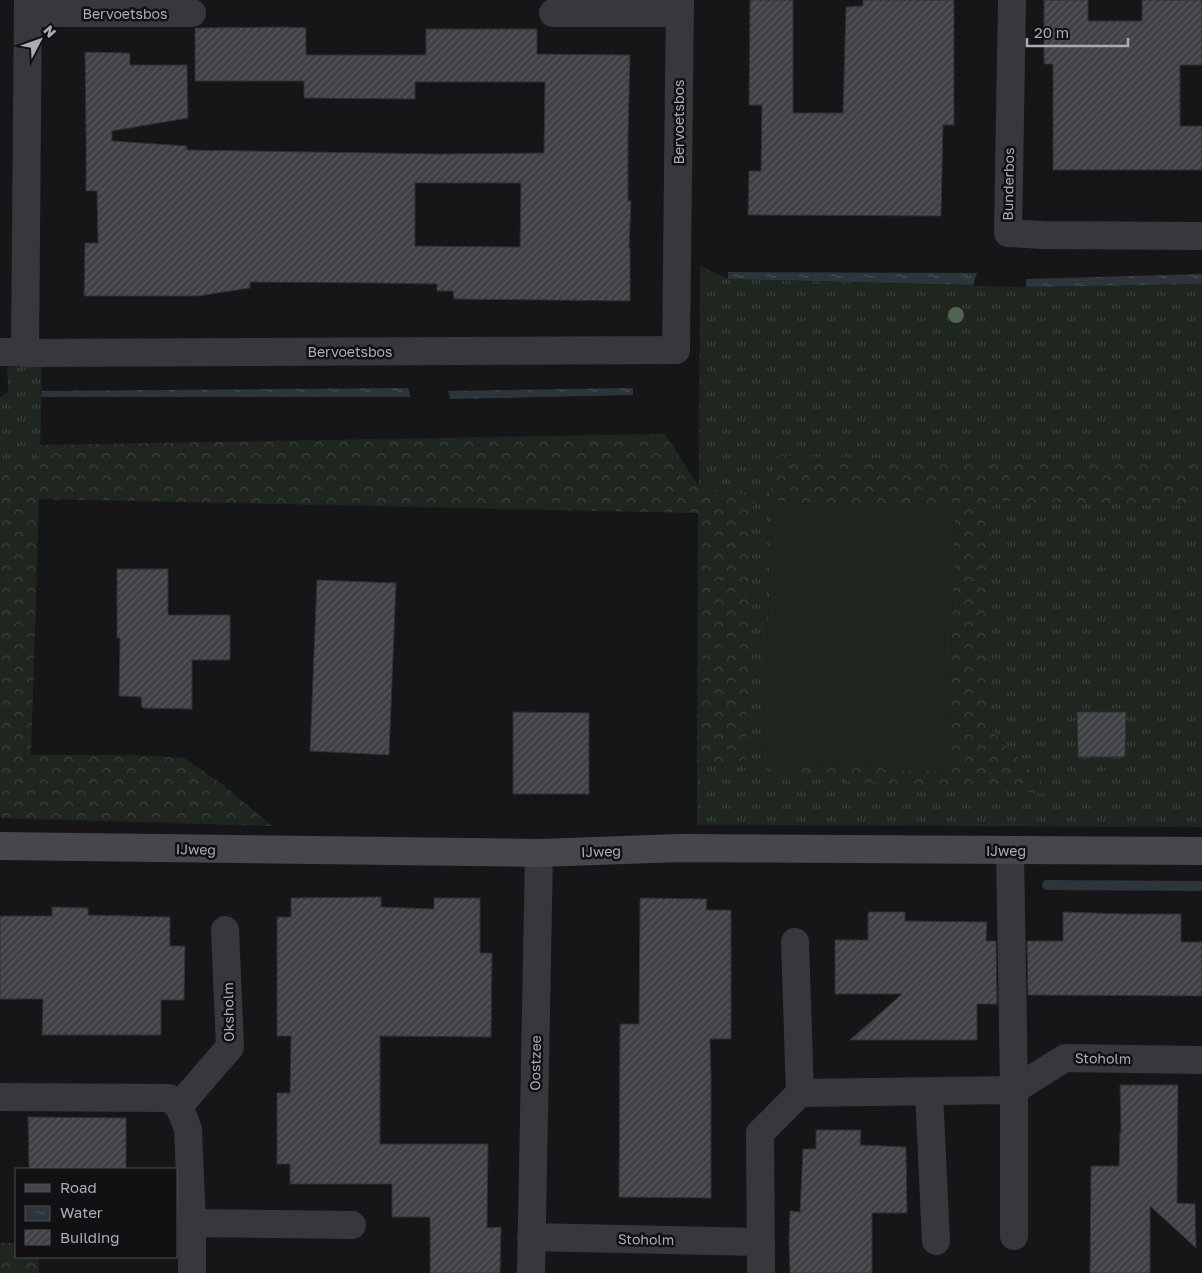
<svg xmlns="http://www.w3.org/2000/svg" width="1202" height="1273" font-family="'Golos Text',sans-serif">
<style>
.grass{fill:url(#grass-tufts)}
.forest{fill:url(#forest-crowns)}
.pitch{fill:#1e261f}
.water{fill:url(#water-ripples)}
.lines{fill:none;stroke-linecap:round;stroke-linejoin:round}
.stream{stroke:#2c353c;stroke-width:10}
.building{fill:url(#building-hatch);stroke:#303034;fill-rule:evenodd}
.street{stroke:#37383d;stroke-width:28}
.secondary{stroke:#45474d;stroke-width:28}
.tree{fill:#506452}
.labels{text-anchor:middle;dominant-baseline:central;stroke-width:5;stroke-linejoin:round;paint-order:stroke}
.street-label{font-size:14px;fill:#a8adb8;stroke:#111113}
</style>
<defs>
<pattern id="grass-tufts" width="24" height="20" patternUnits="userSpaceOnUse" patternTransform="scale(1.25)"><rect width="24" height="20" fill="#1e261f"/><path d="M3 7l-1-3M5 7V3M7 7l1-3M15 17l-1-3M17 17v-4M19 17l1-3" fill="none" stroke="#3c433d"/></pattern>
<pattern id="forest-crowns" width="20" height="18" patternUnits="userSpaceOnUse" patternTransform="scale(1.25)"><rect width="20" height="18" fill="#1e261f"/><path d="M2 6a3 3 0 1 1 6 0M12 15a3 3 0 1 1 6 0" fill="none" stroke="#3c433d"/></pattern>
<pattern id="water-ripples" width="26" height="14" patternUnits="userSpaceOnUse" patternTransform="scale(1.25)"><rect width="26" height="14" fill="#2c353c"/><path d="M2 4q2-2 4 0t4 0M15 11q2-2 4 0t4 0" fill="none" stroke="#485056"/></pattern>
<pattern id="building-hatch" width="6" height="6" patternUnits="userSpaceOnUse" patternTransform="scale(1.25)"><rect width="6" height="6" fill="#404145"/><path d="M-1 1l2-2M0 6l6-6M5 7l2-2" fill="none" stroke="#595a5e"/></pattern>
</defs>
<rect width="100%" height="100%" fill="#161618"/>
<path class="grass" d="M700,266l28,13 298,8 176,-3v179l-208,-2 -220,-5 -4,44 2,26 -10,238 291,30 -65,-67 3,-195 -3,-22 12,-9 202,5v321l-505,-2v-60l49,-2 7,-267 -54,-9z
M7,360l35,1 -2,99h-40v-63l8,-5z"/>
<path class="forest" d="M665,434l34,53 54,9 -7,267 -49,2 1,-252 -659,-14 -8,256h100l53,3 38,26 50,42 -272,-8v-358h39l1,-15z
M774,456l220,5 208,2v43l-202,-5 -12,9 3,22 -3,195 65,67 -271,-17 12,-14 154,9 7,-262 -95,-1 -90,-9z
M0,1243h16v14h23v16h-39z"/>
<path class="pitch" d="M770,500l90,9h95l-7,263 -154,-9 -12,14 -20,-13 10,-238z"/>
<path class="water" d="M728,272l249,1 -4,12 -245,-6z
M1202,274v10l-176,3v-8z
M408,388l3,9h-370l1,-6z
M633,388v7l-183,4 -2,-8z"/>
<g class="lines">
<path class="stream" d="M1047,885l155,1"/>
</g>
<path class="building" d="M750,0h43v113h50l3,-106 17,-1v-6h91v125h-11l-2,91 -193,-1 1,-44h12l1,-66h-13z
M1044,0h44v21h54v-21h60v65h-22v61h22v44h-149v-106h-9z
M287,27l19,1v27h120v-26h111v25l93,1 -2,83v63h3l-2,47h1v53l-176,-2 -1,-8h-16v-7l-59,-1 -128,-1v6l-52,8h-114l1,-53h13l-1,-52h-11v-56l-1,-83 45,1v12h57l1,53 -76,13v10l75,5v4l252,4 105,-1 1,-71h-130v17l-111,-1v-17h-109v-53zM415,183h106l-1,64 -105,-1z
M117,569h51v46h62v45h-38v49l-50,-1 -1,-11 -22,-1 1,-58h-3z
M317,580l79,3 -7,172 -79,-4z
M513,712l76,1v81h-76z
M1077,712h49l-1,45h-47z
M381,897v10l53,2v-11h46v55h12l-1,84 -111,-1v108h108l-1,84 14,-1 -1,46h-70v-56h-38v-33h-102v-20h-13v-71h13l1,-57h-14v-119h14v-19z
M640,898l67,1 -1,11h25v129h-21l1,38v121l-92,-1 1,-173h19z
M52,907l36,1v7l82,2v29h15l-1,54h-23v35h-119l1,-36h-43v-83h52z
M868,912h37v9l82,1 -1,19h10l1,63h-20v36h-127l52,-46h-67v-54h33z
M1063,912l62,2h56v28h21v54l-174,-1 -1,-54h36z
M1120,1085h58l-1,118 18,1 1,44 -46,-42v67h-60l1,-107h28l1,-34h1z
M28,1117l98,1v51h-97z
M816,1130h45l-1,15 46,2 1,66h-35v60h-82l-1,-32 1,-30 10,1 3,-63h13z"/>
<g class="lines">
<path class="street" d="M28,0l-3,353 651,-3 4,-350
M1012,0l-4,233 34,2 160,1
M28,13h164
M553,13h126
M0,352h15
M1010,850l4,240v146
M795,942l5,151
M929,1092l7,149
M0,1097l169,1 10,8 9,23 4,94v50
M179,1106l51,-59 -5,-117
M192,1223l160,2
M531,1237l230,5
M531,1273l8,-420
M761,1273l-1,-140 40,-40 214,-3 51,-32 137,2"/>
<path class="secondary" d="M0,846l539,7 141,-5 522,3"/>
</g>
<circle class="tree" cx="956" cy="315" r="8"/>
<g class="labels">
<g class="street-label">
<text x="125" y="13">Bervoetsbos</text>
<text transform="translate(678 122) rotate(-90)">Bervoetsbos</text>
<text transform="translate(1008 184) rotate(-89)">Bunderbos</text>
<text x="350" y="351">Bervoetsbos</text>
<text transform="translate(196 849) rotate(1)">IJweg</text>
<text x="1006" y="850">IJweg</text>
<text transform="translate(601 851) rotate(-2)">IJweg</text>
<text transform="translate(228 1012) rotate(-91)">Oksholm</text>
<text transform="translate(1103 1058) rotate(1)">Stoholm</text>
<text transform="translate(535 1063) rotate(-89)">Oostzee</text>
<text transform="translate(646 1239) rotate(1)">Stoholm</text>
</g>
</g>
<rect x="15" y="1168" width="162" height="90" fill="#111113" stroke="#4d4f55"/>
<rect x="25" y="1184" width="25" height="8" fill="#45474d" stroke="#4d4f55"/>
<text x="60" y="1193" font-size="15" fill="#a8adb8">Road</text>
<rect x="25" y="1206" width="25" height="15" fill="url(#water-ripples)" stroke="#4d4f55"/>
<text x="60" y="1218" font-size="15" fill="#a8adb8">Water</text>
<rect x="25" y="1230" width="25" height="15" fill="url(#building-hatch)" stroke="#4d4f55"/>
<text x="60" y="1243" font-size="15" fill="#a8adb8">Building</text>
<g transform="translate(40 40) rotate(49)" stroke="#111113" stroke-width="4" paint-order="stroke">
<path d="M0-4L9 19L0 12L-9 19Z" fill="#a8adb8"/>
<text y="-8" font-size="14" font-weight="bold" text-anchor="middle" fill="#a8adb8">N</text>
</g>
<path d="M1027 38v8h101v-8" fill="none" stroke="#a8adb8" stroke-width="2.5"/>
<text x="1034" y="38" font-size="15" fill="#a8adb8" stroke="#111113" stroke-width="4" paint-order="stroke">20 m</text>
</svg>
